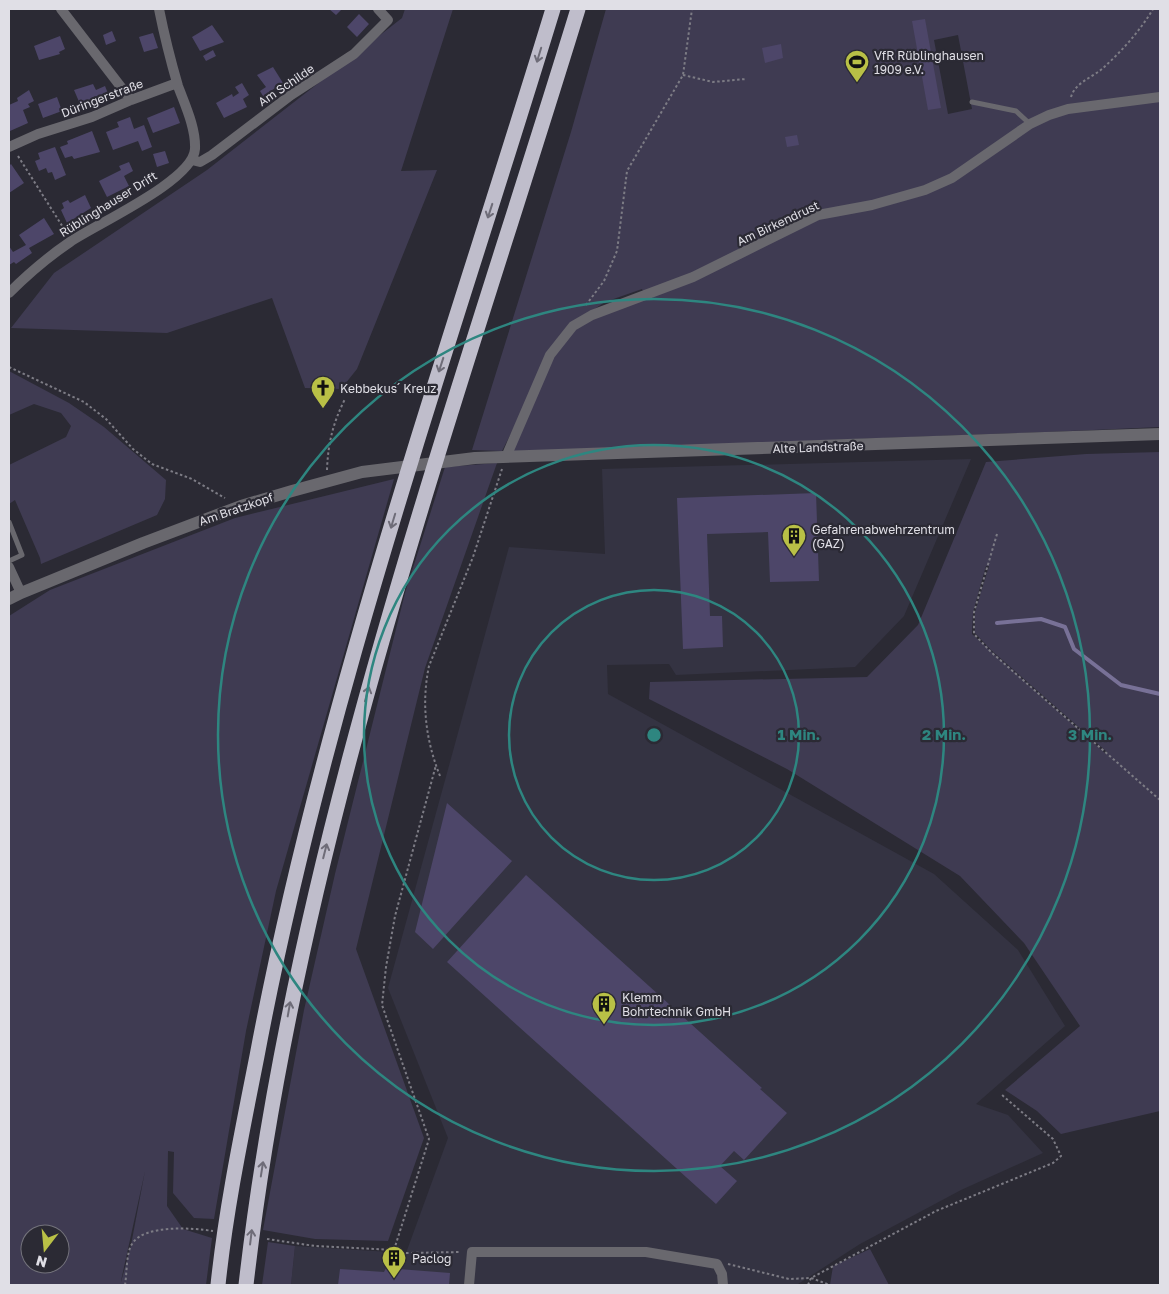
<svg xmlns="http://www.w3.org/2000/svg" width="1169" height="1294" font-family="'Golos Text',sans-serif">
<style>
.built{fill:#343342}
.green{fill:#3f3b52;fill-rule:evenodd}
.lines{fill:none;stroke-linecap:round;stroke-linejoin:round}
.stream{stroke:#787197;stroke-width:4}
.building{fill:#4d4669}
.path{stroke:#7d7c85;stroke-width:2;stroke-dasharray:2.5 2.5;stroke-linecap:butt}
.service{stroke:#69686e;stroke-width:5}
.minor{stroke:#69686e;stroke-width:10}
.tertiary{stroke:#69686e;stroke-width:12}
.motorway{stroke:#bfbdcb;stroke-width:15}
.oneway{stroke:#6e6c78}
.ring{fill:none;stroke:#2e8680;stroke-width:2.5}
.labels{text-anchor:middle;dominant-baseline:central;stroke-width:4.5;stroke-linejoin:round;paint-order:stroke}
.poi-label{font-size:12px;fill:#e0dfe6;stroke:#2b2a34;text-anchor:start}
.street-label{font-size:12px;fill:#e0dfe6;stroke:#2b2a34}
.centre{fill:#2e8680;stroke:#2b2a34;stroke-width:2.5}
.ring-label{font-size:15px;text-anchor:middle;font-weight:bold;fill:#2e8680;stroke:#2b2a34;stroke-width:4.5;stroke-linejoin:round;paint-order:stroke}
</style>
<rect width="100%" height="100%" fill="#2b2a34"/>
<path class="built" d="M971,459l-67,157 -49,51 -179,8 -7,-11 -62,1 1,29 326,180 84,76 47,76 -89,78 32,11 35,38 -82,37 -101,54 -62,40 1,1h-508l4,-39 111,7 42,-115 -60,-150 121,-441 96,7 -3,-85z"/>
<path class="green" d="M405,9h48l-52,162 36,-1 -80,199 -16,20 -36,-1 -33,-90 -105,35 -156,-5 43,-55 153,-103 195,-152z
M606,9h554v418c-216,10 -432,16 -648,25l41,-96 22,-28 69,-35 -2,-4 -37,13 -33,22 -25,30 -17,42 -28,55 -30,-1 99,-318zM958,35l14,74 -24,5 -14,-74z
M9,371l60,32 35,24 62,53 -1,19 -8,16 -116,49 -1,-6 -25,-58 -6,4v-39l57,-28 5,-11 -10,-13 -27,-9 -25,11z
M1160,452v659l-99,23 -24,-23 -32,-21 75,-64 -56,-83 -64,-67 -173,-107 -138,-70 1,-17 217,-5 51,-52 68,-163 100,-8zM986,566h3l-14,46v21l16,17 116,102 -1,2 -134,-120 1,-22z
M497,463l-72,205 -69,281 68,189 -36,103 -73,-2 -52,-9 41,-220 31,-136 70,-281 40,-126z
M394,479l-118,412 -30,140 -32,188 -20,-1 -21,-25 1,-41 -6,-1 -1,55 16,23 29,9 -6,47h-197v-669l41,-26 185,-72zM145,1171l-14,74 -10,37v-1zM30,1234h30v30h-30z
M268,1242l27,4 -4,39h-29z
M870,1249l19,36h-59l3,-19z"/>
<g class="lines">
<path class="stream" d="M997,623l44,-4 24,8 9,22 47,36 39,9"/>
</g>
<path class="building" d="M329,9h13l-6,6z
M359,14l10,10 -12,13 -10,-10z
M925,19l16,89 -13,2 -16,-89z
M212,25l12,17 -24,9 -8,-14z
M112,31l4,10 -10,4 -3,-10z
M153,33l5,15 -14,4 -5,-15z
M60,36l5,13 -6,3 1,2 -21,6 -5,-14z
M781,44l2,14 -18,5 -3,-15z
M213,50l3,6 -10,5 -3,-5z
M273,67l10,16 -14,9 3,5 -6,4 -6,-10 6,-4 -9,-12z
M242,83l7,12 -6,4 4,8 -23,11 -8,-15 16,-9 1,3 6,-4 -4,-6z
M93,84l3,6 9,-4 4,10 -29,8 -6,-14z
M29,90l5,11 -6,3 2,3 -7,3 5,13 -18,8 -1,-26 9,-4 -1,-3z
M57,97l5,14 -19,7 -5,-14z
M174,107l6,16 -27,10 -6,-15z
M130,117l4,12 10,-4 8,22 -10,4 -4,-10 -25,9 -7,-18 13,-5 -2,-5z
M92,131l8,21 -26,7 -2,-3 -7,2 -5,-11 8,-3 -1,-3z
M797,135l2,10 -12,2 -2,-10z
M55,147l11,28 -11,5 -3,-8 -4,1 -2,-5 -7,3 -4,-10 5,-2 -2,-6z
M165,151l4,12 -12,4 -4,-13z
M129,162l4,9 -9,5 5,10 -22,11 -8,-16 22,-11 -2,-4z
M11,164l13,19 -15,10v-27z
M85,195l6,13 -24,15 -6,-13 3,-2 -2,-5 6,-3 2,3z
M44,218l10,16 -25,14 3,5 -16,11 -2,-2 -5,3v-19l4,6 13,-7 -7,-10z
M816,493l3,88 -49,1 -2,-50 -61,2 3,82h12l1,31 -40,2 -6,-151z
M447,803l65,58 -79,88 -18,-17z
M526,875l236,213 -2,1 27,24 -43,47 -10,-9 -14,15 17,15 -21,23 -269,-242z
M386,1268l64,5 -1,12h-111l2,-16 44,3z"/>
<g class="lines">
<path class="path" d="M683,75l30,7 33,-3
M1071,97c4,-14 20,-19 31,-28 19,-17 38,-38 51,-60
M18,156l48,76
M586,305l18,-24 13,-30 10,-80 56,-96 9,-66
M9,367l75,35 22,17 27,30 19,15 40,15 33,19
M327,470c1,-27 6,-47 18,-71
M997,534l-23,78v22l17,18 169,148
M440,776c-14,-35 -19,-72 -11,-110l44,-109 29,-88
M267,1239l48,7 79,4 12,3 55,-1
M394,1250l35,-111 -47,-134 4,-38 9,-51 41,-151
M728,1264l61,15 22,-1 19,7
M125,1285c2,-11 1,-32 7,-41 12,-20 61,-16 81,-13
M808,1285l3,-7 125,-67 117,-48 8,-7 -8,-17 -51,-44"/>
<path class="service" d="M972,102l44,9 14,13
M9,522l13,33 -13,6"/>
<path class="minor" d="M61,9l70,91
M9,147l29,-13 54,-17 39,-17 46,-17
M192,160l8,2 12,-7 79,-60 63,-41 34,-34 -10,-11
M9,293c19,-19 39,-36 61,-51 26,-18 123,-61 125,-93 1,-21 -10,-44 -17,-63 -7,-24 -14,-52 -19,-77
M506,457l44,-102 23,-29 19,-11 101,-38 125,-62 54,-10 53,-15 27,-12 78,-54 19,-9 19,-6 92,-12
M9,567l12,26
M469,1285l3,-33h174l71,12 5,10 1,11"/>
<path class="tertiary" d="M9,599l12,-6 122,-50 98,-37 51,-15 70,-19 113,-14 685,-24"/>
<path class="motorway" d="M218,1285c8,-77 24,-153 39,-229 67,-357 190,-700 296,-1047
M246,1285c50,-439 203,-856 332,-1276"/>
</g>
<defs><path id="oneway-shaft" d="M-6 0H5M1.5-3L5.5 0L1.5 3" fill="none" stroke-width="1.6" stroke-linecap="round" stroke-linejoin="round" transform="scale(1.25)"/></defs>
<g class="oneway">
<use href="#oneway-shaft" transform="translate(539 55) rotate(107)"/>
<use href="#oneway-shaft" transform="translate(490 211) rotate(108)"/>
<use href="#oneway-shaft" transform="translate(441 365) rotate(108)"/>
<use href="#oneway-shaft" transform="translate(393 521) rotate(107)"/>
<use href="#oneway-shaft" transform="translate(367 694) rotate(-74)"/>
<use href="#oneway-shaft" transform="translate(325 851) rotate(-76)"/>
<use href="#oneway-shaft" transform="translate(289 1009) rotate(-80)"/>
<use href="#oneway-shaft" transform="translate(262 1169) rotate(-81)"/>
<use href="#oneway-shaft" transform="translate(251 1237) rotate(-83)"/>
</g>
<g class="ring">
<circle cx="654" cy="735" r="145"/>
<circle cx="654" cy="735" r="290"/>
<circle cx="654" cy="735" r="436"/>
</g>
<defs>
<symbol id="stadium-pin" viewBox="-11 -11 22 30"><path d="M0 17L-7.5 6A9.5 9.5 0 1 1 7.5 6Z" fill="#b9c046" stroke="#2b2a34"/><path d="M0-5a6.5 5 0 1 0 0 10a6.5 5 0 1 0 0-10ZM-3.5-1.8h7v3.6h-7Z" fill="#111"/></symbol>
<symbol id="church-pin" viewBox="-11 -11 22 30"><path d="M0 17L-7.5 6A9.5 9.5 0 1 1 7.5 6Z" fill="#b9c046" stroke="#2b2a34"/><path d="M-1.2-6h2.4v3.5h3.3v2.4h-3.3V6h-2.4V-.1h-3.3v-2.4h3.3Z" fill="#111"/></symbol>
<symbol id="building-pin" viewBox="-11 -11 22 30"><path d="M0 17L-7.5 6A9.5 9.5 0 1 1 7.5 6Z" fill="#b9c046" stroke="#2b2a34"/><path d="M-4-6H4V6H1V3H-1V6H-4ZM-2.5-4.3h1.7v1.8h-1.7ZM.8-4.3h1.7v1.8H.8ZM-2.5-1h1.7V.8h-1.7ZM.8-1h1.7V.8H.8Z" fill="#111"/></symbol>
</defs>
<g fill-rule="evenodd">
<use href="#stadium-pin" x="843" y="48" width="28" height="38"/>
<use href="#church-pin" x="309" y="374" width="28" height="38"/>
<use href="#building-pin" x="780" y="522" width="28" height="38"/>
<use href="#building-pin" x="590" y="990" width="28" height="38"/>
<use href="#building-pin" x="380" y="1244" width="28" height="38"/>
</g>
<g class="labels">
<g class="poi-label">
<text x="874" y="55">VfR Rüblinghausen<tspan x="874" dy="14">1909 e.V.</tspan></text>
<text x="340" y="388">Kebbekus´ Kreuz</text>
<text x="812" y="529">Gefahrenabwehrzentrum<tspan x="812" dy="14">(GAZ)</tspan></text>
<text x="622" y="997">Klemm<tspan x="622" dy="14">Bohrtechnik GmbH</tspan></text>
<text x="412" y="1258">Paclog</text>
</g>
<g class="street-label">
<text transform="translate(286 85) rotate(-34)">Am Schilde</text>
<text transform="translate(102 98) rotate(-21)">Düringerstraße</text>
<text transform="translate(108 204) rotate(-32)">Rüblinghauser Drift</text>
<text transform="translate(778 223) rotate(-25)">Am Birkendrust</text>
<text transform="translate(818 447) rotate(-2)">Alte Landstraße</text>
<text transform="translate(236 509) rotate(-19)">Am Bratzkopf</text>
</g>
</g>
<circle cx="654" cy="735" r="8" class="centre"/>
<g class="ring-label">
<text x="799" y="740">1 Min.</text>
<text x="944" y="740">2 Min.</text>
<text x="1090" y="740">3 Min.</text>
</g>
<rect width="1169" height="1294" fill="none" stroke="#e0dfe6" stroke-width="20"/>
<g transform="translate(45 1249) rotate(196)"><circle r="24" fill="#2b2a34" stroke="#73727b"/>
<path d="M0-4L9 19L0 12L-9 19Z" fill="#b9c046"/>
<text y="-8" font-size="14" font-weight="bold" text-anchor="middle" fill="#e0dfe6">N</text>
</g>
</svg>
